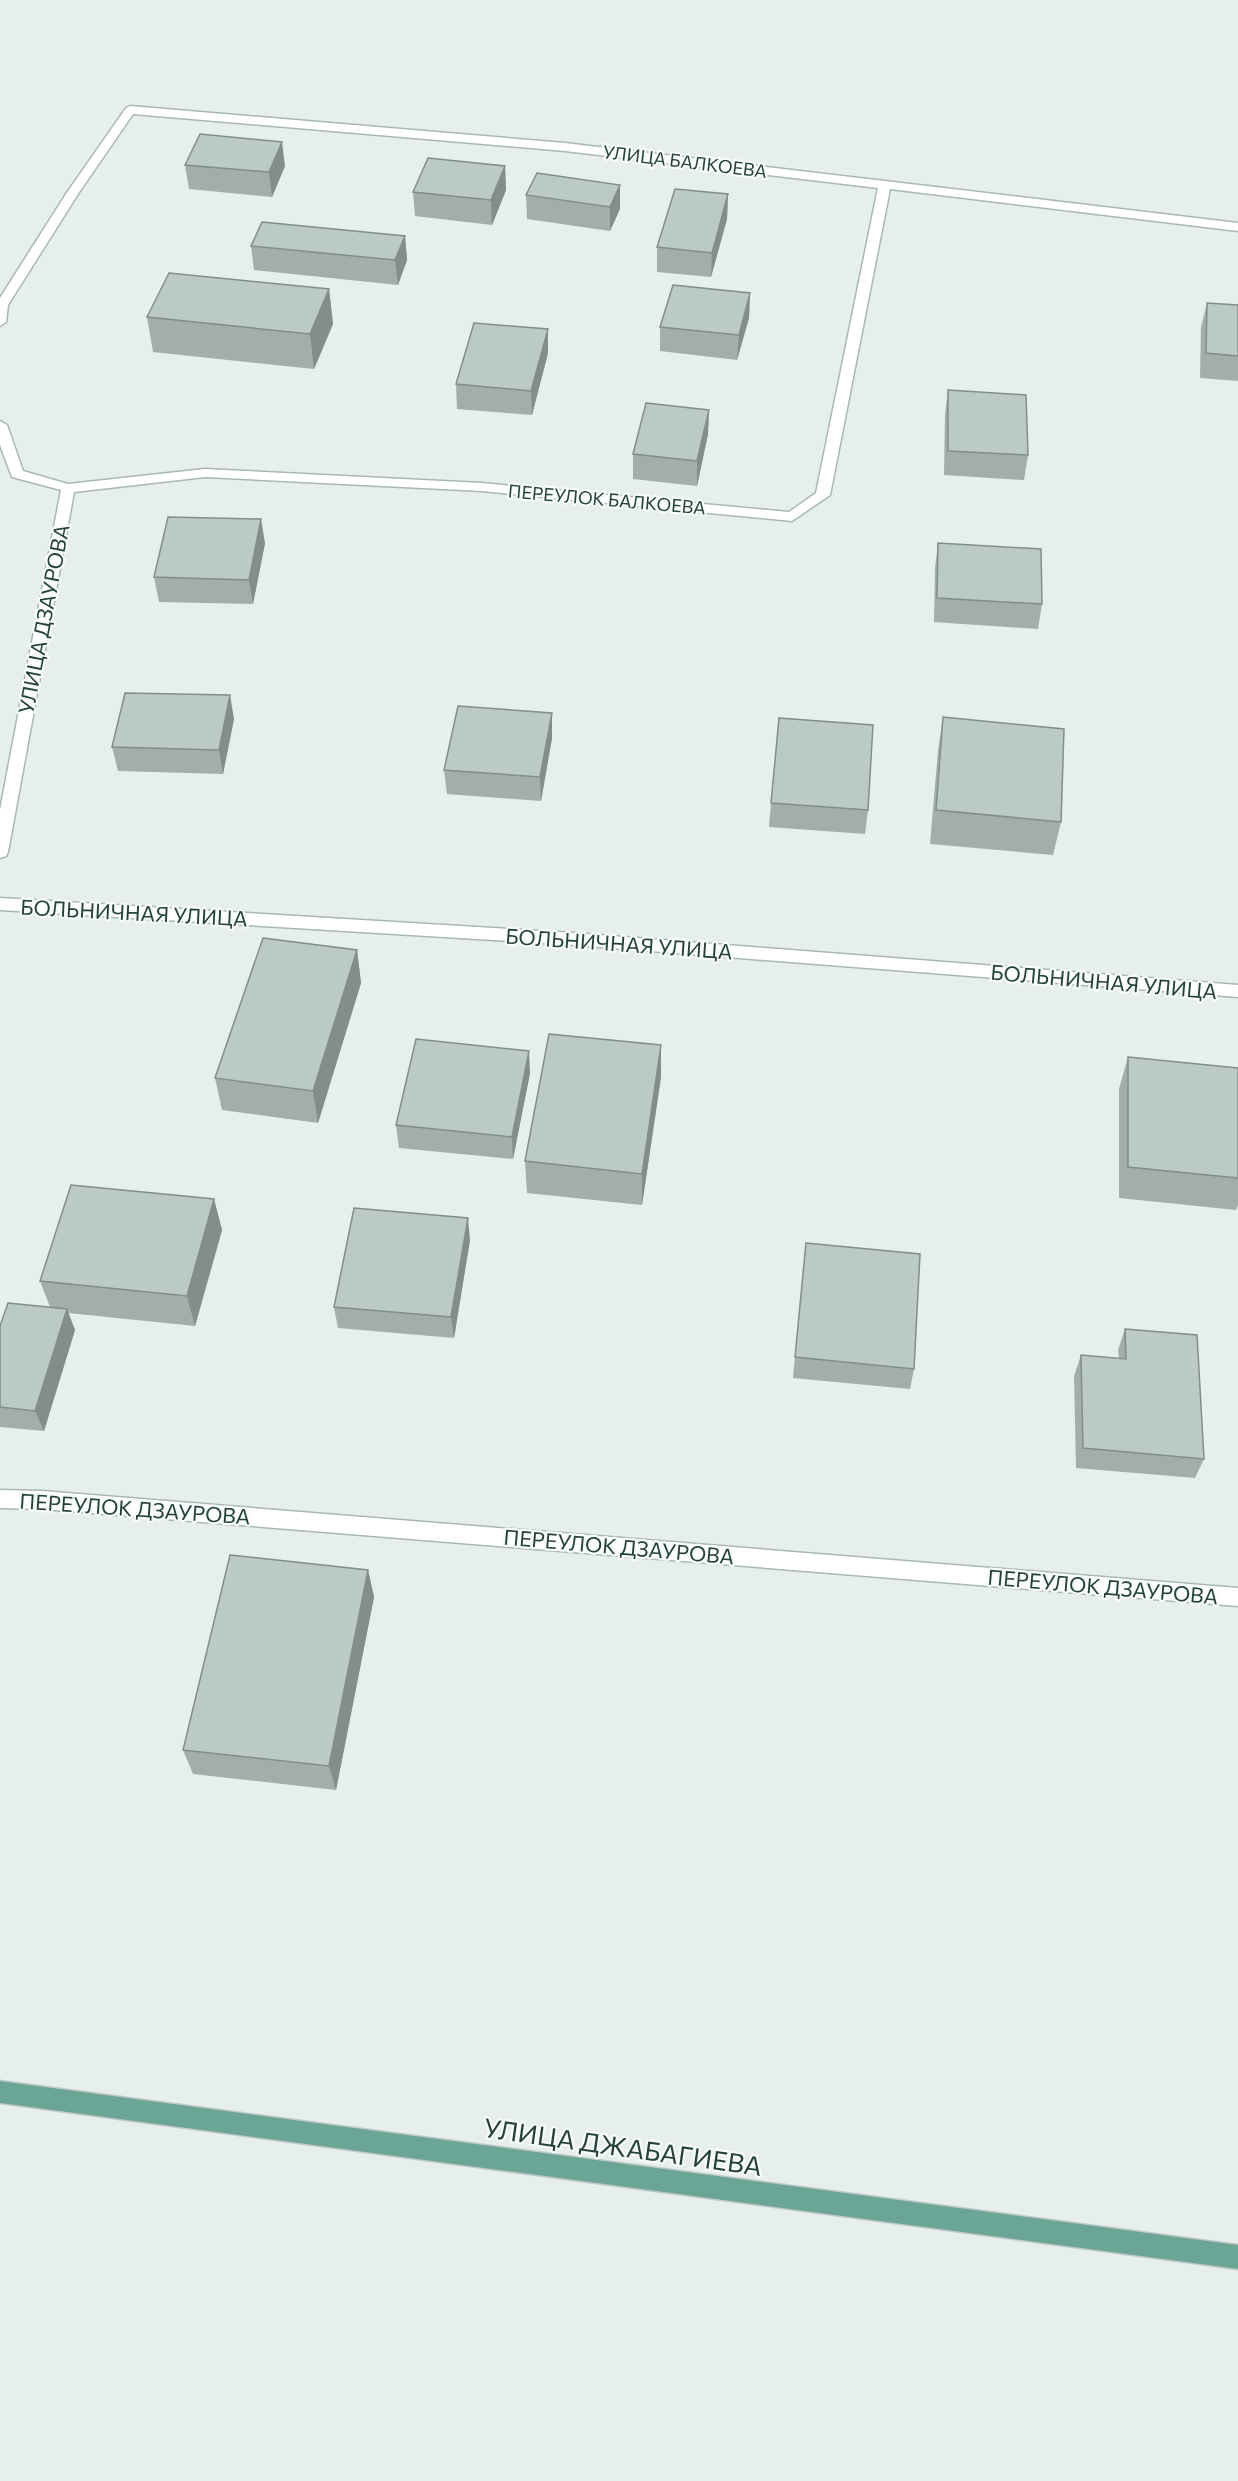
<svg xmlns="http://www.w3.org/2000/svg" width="1238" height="2481" font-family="Commissioner,sans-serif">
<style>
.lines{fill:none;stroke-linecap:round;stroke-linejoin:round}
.minor-casing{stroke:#a8b8b2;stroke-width:3}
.major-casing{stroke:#c2cac8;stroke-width:3}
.minor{fill:#fff;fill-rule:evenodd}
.major{fill:#6aa596;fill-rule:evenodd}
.wall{fill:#a1aea9}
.shaded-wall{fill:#838d89}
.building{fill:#bbcac4;stroke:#838d89;stroke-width:1.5}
.labels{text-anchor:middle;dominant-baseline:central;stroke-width:4.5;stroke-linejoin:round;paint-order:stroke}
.far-street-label{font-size:18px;fill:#24423a;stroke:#f7fbf9}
.street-label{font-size:21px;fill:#24423a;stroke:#f7fbf9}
.near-street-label{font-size:26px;fill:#24423a;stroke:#f7fbf9}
</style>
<rect width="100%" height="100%" fill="#e6efeb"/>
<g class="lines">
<defs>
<path id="minor" d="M130,106l435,37 673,80v8l-348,-42 -60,306 -38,26 -310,-30 -277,-14 -131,15 -66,360 -2,4 -6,2v-48l61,-320 -49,-13 -12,-32v-24l7,4 16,46 45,13 137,-15 277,14 307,29 27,-19 62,-305 -313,-37 -432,-37 -55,80 -70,111 -2,17 -6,4v-28l66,-104 60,-86z
M0,898l574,35 664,52v12l-664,-52 -574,-35z
M0,1490l42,1 1196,97v18l-1196,-97 -42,-1z"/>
<path id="major" d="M0,2081l1238,164v24l-1238,-166z"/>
</defs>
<use href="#minor" class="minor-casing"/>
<use href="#major" class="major-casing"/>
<use href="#minor" class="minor"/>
<use href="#major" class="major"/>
</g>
<path class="wall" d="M185,165l100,1 -13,31 -83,-8z
M505,166l1,24 -14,35 -77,-9 -2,-24z
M620,185v24l-10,22 -83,-12 -1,-24z
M728,194l-1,25 -16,58 -54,-5v-25z
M405,236l2,24 -9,25 -144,-15 -3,-24z
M329,289l4,35 -19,45 -161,-17 -6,-35z
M750,293l-1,25 -12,42 -77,-9v-24z
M1207,303l31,2v76l-38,-3 1,-51z
M548,353l-16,62 -75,-6 -1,-25z
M948,390l80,65 -4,25 -80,-5 1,-60z
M709,410l-1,24 -11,52 -64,-7v-25z
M265,543l-12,61 -94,-2 -5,-25z
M938,543l104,61 -4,25 -104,-7 1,-54z
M552,713v25l-11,63 -94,-7 -3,-24z
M943,717l118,105 -8,33 -123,-11 8,-93z
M234,719l-11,55 -105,-3 -6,-24z
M771,803l97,7 -3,24 -96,-7z
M357,950l4,33 -43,140 -96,-13 -7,-32z
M1128,1057l110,11v137l-2,5 -117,-12v-109z
M530,1073l-17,86 -114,-11 -3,-23z
M661,1077l-19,128 -115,-12 -2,-32z
M214,1199l8,31 -27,96 -127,-13 7,17 -31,101 -44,-4v-101l50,-19 -10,-26z
M470,1240l-16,98 -116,-10 -4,-21z
M806,1243l108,126 -4,20 -117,-11z
M1125,1329l79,130 -9,19 -119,-10 -2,-92 7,-21 38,4 -1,-9z
M368,1570l6,27 -38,193 -143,-16 -10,-24z"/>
<path class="shaded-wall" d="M282,142l3,24 -13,31 -3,-25z
M505,166l1,24 -14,35 -1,-25z
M620,185v24l-10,22v-24z
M728,194l-1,25 -16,58 1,-24z
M405,236l2,24 -9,25 -3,-25z
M329,289l4,35 -19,45 -4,-35z
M750,293l-1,25 -12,42 2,-25z
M548,329v24l-16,62 -1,-24z
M709,410l-1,24 -11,52v-25z
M261,519l4,24 -12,61 -4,-24z
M230,695l4,24 -11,55 -4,-24z
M552,713v25l-11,63 -1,-24z
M357,950l4,33 -43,140 -5,-32z
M661,1045v32l-19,128v-31z
M529,1051l1,22 -17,86 -1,-22z
M214,1199l8,31 -27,96 -8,-30z
M468,1218l2,22 -16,98 -3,-21z
M67,1309l8,21 -31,101 -9,-20z
M368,1570l6,27 -38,193 -7,-24z"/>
<path class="building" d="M200,134l82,8 -13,30 -84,-7z
M428,158l77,8 -14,34 -78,-8z
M537,173l83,12 -10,22 -84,-12z
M675,189l53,5 -16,59 -55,-6z
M262,222l143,14 -10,24 -144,-14z
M169,273l160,16 -19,45 -163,-17z
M673,285l77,8 -11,42 -79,-8z
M1207,303l31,2v51l-32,-3z
M474,323l74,6 -17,62 -75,-7z
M948,390l78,5 2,60 -80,-4z
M646,403l63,7 -12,51 -64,-7z
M168,517l93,2 -12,61 -95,-3z
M938,543l103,6 1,55 -105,-6z
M125,693l105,2 -11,55 -107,-3z
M458,706l94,7 -12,64 -96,-7z
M943,717l121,12 -3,93 -125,-12z
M779,718l94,7 -5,85 -97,-7z
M263,938l94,12 -44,141 -98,-13z
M549,1034l112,11 -19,129 -117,-13z
M416,1039l113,12 -17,86 -116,-12z
M1128,1057l110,11v110l-110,-11z
M71,1185l143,14 -27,97 -147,-15z
M354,1208l114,10 -17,99 -117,-10z
M806,1243l114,11 -6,115 -119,-12z
M8,1303l59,6 -32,102 -35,-4v-81z
M1125,1329l72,6 7,124 -121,-11 -2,-93 45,4z
M230,1555l138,15 -39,196 -146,-16z"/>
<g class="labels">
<g class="far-street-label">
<text transform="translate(685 161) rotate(7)">УЛИЦА БАЛКОЕВА</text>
<text transform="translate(607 499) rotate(5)">ПЕРЕУЛОК БАЛКОЕВА</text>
</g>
<g class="street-label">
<text transform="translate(43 619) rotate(-79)">УЛИЦА ДЗАУРОВА</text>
<text transform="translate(134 912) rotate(3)">БОЛЬНИЧНАЯ УЛИЦА</text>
<text transform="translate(619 943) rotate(4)">БОЛЬНИЧНАЯ УЛИЦА</text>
<text transform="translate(1104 981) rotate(5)">БОЛЬНИЧНАЯ УЛИЦА</text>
<text transform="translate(135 1508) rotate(4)">ПЕРЕУЛОК ДЗАУРОВА</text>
<text transform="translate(619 1546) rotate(5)">ПЕРЕУЛОК ДЗАУРОВА</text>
<text transform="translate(1103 1586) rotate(5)">ПЕРЕУЛОК ДЗАУРОВА</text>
</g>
<g class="near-street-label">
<text transform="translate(623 2146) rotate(8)">УЛИЦА ДЖАБАГИЕВА</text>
</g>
</g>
</svg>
